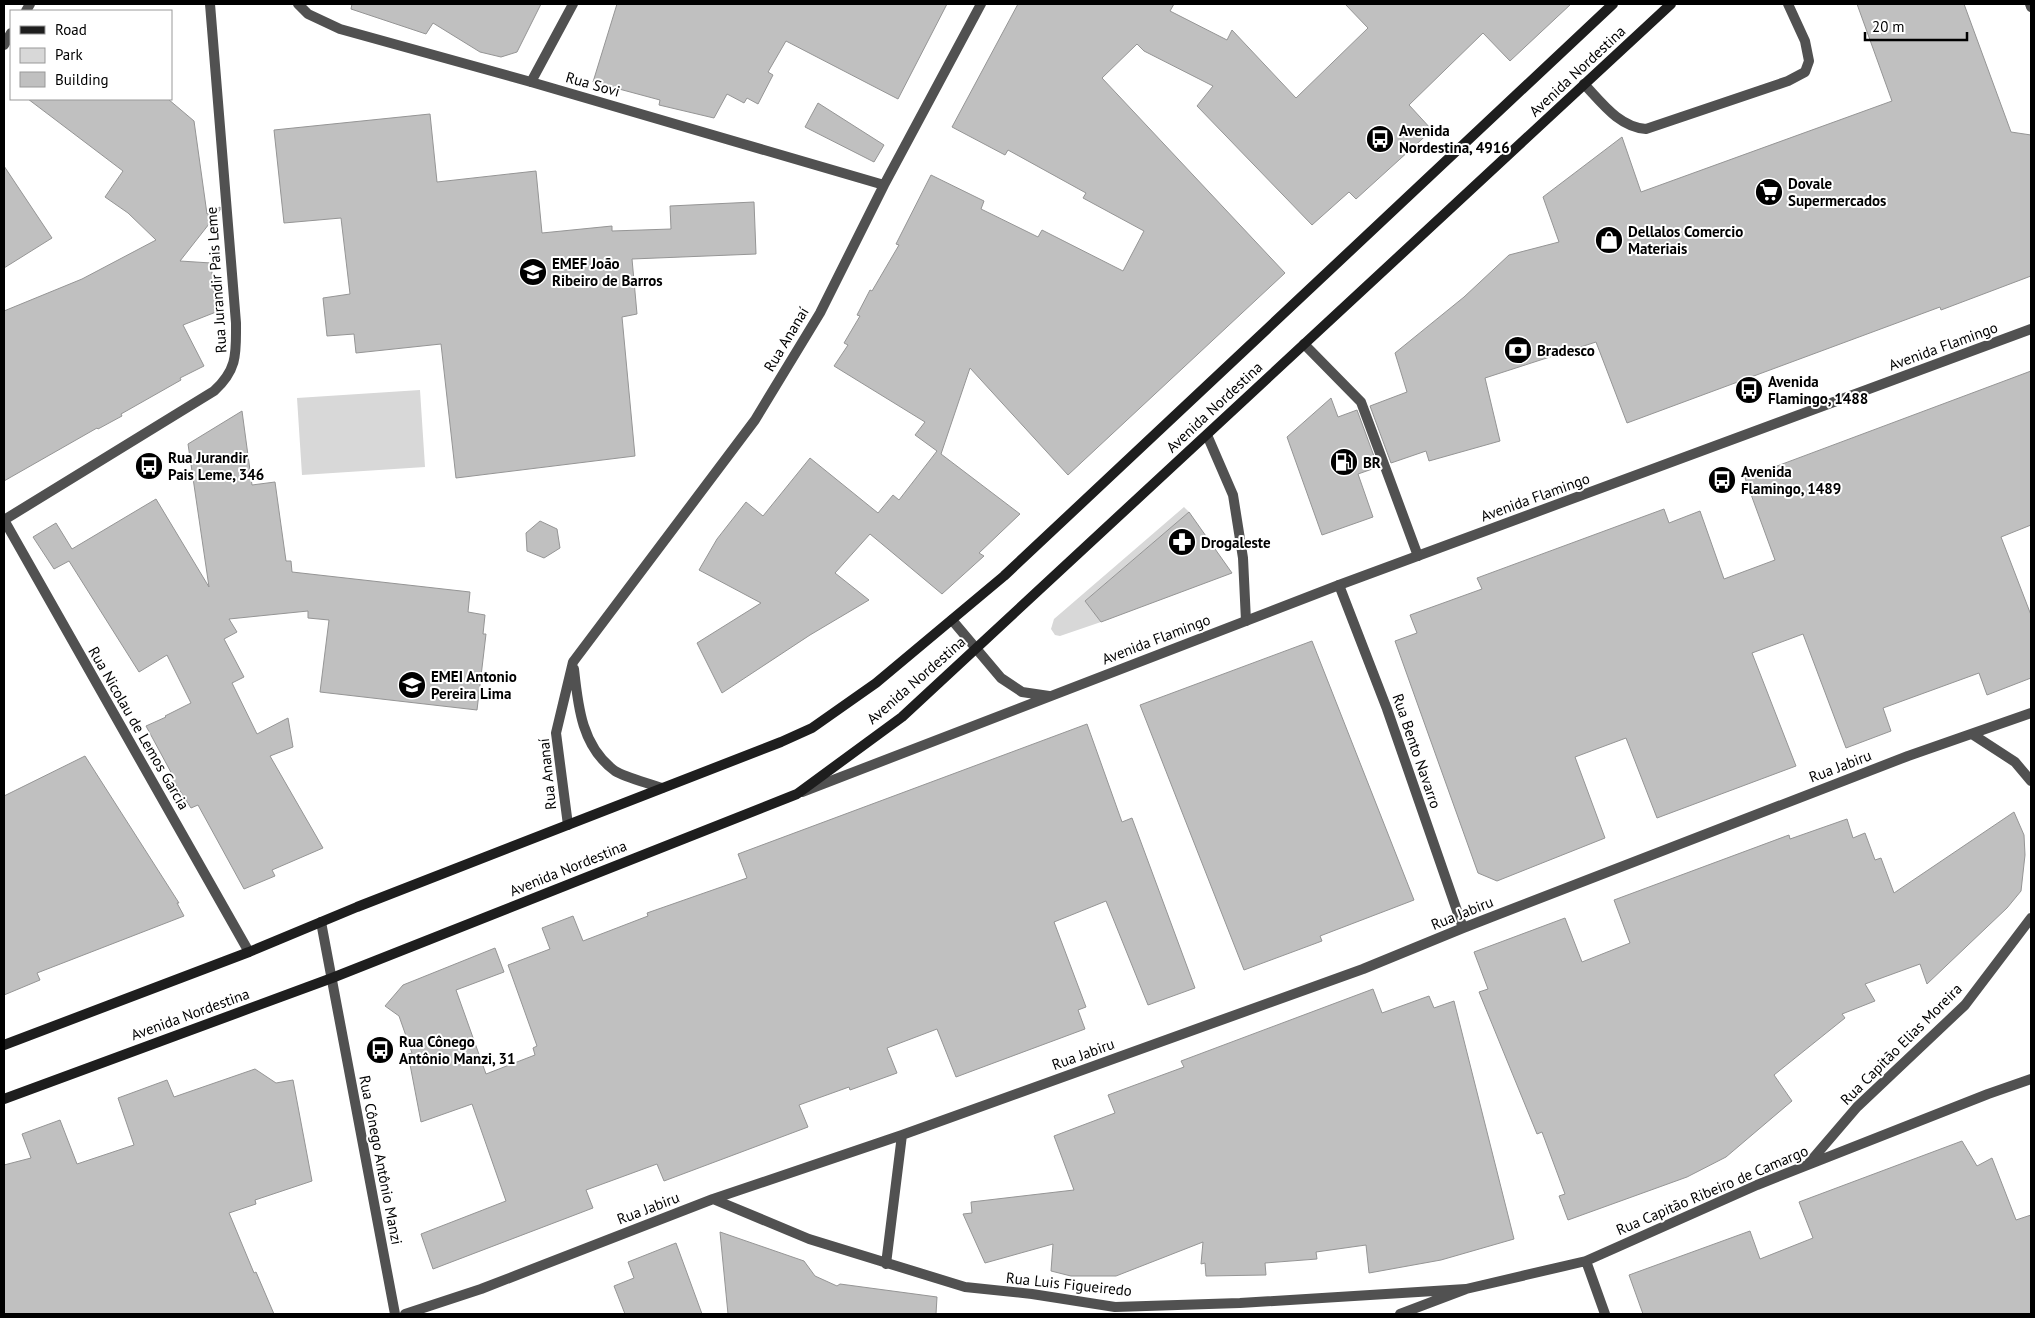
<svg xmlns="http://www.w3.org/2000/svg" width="2035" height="1318" font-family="'PT Sans',sans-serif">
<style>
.green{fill:#d8d8d8}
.building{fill:#c0c0c0;stroke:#959595}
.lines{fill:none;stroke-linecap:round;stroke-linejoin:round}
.service{stroke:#515151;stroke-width:10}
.minor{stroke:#515151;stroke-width:10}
.tertiary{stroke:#515151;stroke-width:10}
.secondary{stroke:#1e1e1e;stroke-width:10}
.labels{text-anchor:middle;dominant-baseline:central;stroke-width:4;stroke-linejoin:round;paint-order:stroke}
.street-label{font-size:15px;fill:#000;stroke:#fff}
.poi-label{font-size:15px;font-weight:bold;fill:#000;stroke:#fff;text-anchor:start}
</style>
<rect width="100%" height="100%" fill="#fff"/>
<path class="green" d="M420,390l5,77 -123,8 -5,-77z
M1184,507l5,5 -104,89 16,21 -41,14 -5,-1 -4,-6 3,-10z"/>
<path class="building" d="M352,4h189l-24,48 -16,5 -21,-5 -47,-29 -7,11 -75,-25z
M617,4h330l-49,95 -112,-58 -18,31 5,3 -15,29 -11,-6 -3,5 -17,-9 -13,24 -55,-13 1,-5 -67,-18z
M1018,4h156l-4,7 57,29 5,-10 64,68 72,-70 -23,-24h226l-61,57 -27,-28 -74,72 23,25 -76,69 -7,-7 -37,33 -115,-119 16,-20 -69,-35 -7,-7 -35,34 183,195 -217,202 -98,-107 -29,86 79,60 -41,39 5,3 -42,38 -72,-60 -35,39 34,27 -59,35 -88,58 -25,-50 64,-40 -62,-33 18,-31 29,-37 17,14 47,-58 68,55 15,-18 6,5 38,-49 -22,-16 10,-13 -91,-56 14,-21 -4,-2 16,-27 -3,-1 13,-25 2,1 27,-46 -3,-1 35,-69 53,26 -3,8 57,28 4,-7 81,41 21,-40 -61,-33 3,-5 -78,-43 -3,5 -53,-28z
M1857,4h107l47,128 20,3v141l-90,34 -1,-3 -313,116 -31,-81 -111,36 15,63 -71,20 -3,-10 -35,12 -21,-57 37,-14 -12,-39 69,-56 45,-42 50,-13 -16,-45 79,-60 19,55 251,-91z
M28,99h140l26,22 13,93 13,-7v3l-40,51 31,2 5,49 -33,13 21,41 -24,12 1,2 -60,34 1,2 -24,13 -1,-1 -93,53v-170l78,-32 74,-39 -28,-27 -23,-16 18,-26z
M818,103l66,42 -10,17 -69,-35z
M430,114l7,68 99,-11 6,62 70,-7v5l59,-2 -1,-23 84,-4 2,52 -124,5 5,55 -15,3 13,139 -179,22 -15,-134 -85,9 -2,-19 -27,2 -4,-38 27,-4 -9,-76 -57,5 -10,-93z
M4,166l48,72 -48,30z
M2031,371v154l-30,12 30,78v63l-44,17 -8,-22 -96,35 8,23 -45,17 -43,-114 -51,19 44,113 -139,52 -31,-80 -51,19 30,81 -108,43 -19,-8 -83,-232 22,-8 -7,-18 72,-26 -5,-11 187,-69 5,14 31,-12 24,68 51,-19 -30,-82z
M1331,398l7,19 19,-7 21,57 -20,7 15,43 -51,18 -35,-98z
M242,411l10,74 23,-3 11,79h5l1,11 178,20 -2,20 17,3 -2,19h3l-9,76 -157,-18 9,-72 -21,-2v-7l-79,8 8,13 -13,7 20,38 -12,6 25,51 31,-16 5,29 -23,9 53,92 -51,22 3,6 -31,13 -46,-84 -7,3 -20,-31 2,-1 -27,-50 20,-9 -1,-1 26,-13 -24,-48 -28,17 -70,-111 -15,8 -21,-32 23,-14 16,26 84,-50 53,88 -21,-143z
M1189,512l43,61 -131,49 -16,-21z
M540,521l17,8 3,19 -16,10 -17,-7 -1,-18z
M1312,641l102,259 -94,36 2,5 -78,29 -104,-265z
M1087,724l35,98 10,-4 63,170 -47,17 -42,-104 -52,21 32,85 -8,3 7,19 -129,48 -19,-48 -50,19 10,25 -47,17 -1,-3 -50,18 9,22 -144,54 -7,-17 -71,26 7,18 -160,61 -12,-35 85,-33 -34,-97 -51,18 -13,-68 4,-1 -13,-37 -14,-10 18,-21 92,-37 9,24 -48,18 30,84 49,-19 -2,-7 4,-2 -29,-81 42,-16 -8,-21 31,-12 10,25 65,-25 -1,-3 100,-35 -9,-24z
M85,756l94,147h-2l7,13 -147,57 3,7 -36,15v-199z
M2014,812l10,23 1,20 -4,36 -14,17 -80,76 -7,-20 -55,20 10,17 -33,13 3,4 -71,57 18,26 -66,56 -39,20 -119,43 -9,-24 6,-2 -23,-62 -5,2 -58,-142 9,-3 -14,-37 91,-34 17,44 48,-19 -16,-43 175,-65 1,4 57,-20 6,19 12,-5 10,27 6,-2 13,35z
M1373,989l9,24 47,-17 5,12 20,-7 60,238 -73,21 -72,13 -3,-28 -50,7 1,7 -52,4 1,12 -60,1 -1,-13 -4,1 2,-22 -87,34h-45l-20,-5 2,-27 -68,19 -22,-49 9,-1 -1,-11 103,-12 -20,-54 61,-23 -7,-18 76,-28 -3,-6z
M255,1069l21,14 17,-3 19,101 -57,19 1,4 -27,9 25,60 2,-1 18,42h-270v-149l27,-7 -9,-24 38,-14 17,44 57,-19 -16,-47 49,-18 7,17z
M1962,1141l15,25 15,-8 24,62 15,-5v99h-388l-14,-39 121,-44 10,28 53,-21 -14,-36z
M720,1232l84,29 11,15 22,10 3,-2 97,13 -1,17h-208z
M676,1243l26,71h-77l-11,-28 20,-8 -6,-16z"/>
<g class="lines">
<path class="service" d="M1584,84c18,19 35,43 62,45l142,-48 17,-9 4,-11 -4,-20 -17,-37
M1304,344l57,58 57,154
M1207,435l26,60 10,63 3,63"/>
<path class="minor" d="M210,4l26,319c0,30 2,46 -22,68l-210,129 245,432
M298,4l10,10 32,15 191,53 353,103
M2030,4l1,3
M26,11l4,-7
M4,45l7,-12
M531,82l42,-78
M1339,585l48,124 76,219
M574,669c4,38 8,78 41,102 11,7 34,12 47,17
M1972,734l43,28 16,19
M568,825l-12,-92 17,-71 182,-242 65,-107 64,-128 97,-181
M1809,1163l48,-56 108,-102 66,-87
M713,1199l96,40 156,48 67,7 83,13 125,-4 226,-14
M1586,1261l19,53
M886,1264l16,-129
M405,1314l76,-25 232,-90 189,-64 461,-166 100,-41 445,-172 123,-43
M1400,1314l66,-25 120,-28 171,-76 231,-91 43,-15"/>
<path class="tertiary" d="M952,620l49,58 21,14 27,4
M802,792l537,-207 692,-256
M321,922l74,392"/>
<path class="secondary" d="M4,1045l245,-93 108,-45 424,-165 31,-14 64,-45 128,-107 609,-572
M4,1099l328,-121 465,-184 105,-77 769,-713"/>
</g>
<defs>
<symbol id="bus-disc" viewBox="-11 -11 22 22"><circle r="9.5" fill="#000" stroke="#fff"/><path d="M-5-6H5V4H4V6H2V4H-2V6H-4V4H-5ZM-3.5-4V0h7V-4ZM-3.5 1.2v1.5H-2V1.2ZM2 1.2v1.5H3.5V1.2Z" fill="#fff"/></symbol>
<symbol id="supermarket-disc" viewBox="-11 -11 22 22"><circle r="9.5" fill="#000" stroke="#fff"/><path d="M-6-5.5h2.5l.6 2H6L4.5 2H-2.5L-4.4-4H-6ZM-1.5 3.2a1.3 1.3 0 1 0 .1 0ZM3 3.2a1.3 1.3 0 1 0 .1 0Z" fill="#fff"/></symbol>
<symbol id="shop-disc" viewBox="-11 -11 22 22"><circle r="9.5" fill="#000" stroke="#fff"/><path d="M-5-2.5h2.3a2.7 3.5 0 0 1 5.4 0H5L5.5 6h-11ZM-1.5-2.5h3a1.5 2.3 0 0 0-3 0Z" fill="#fff"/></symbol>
<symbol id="school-disc" viewBox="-11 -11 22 22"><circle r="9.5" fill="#000" stroke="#fff"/><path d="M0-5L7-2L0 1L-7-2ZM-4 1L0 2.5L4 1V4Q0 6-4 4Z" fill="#fff"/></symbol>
<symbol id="bank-disc" viewBox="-11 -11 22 22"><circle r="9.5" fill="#000" stroke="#fff"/><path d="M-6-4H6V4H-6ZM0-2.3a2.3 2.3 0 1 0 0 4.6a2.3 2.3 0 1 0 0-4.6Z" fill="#fff"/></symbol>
<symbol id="fuel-disc" viewBox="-11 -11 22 22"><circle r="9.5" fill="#000" stroke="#fff"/><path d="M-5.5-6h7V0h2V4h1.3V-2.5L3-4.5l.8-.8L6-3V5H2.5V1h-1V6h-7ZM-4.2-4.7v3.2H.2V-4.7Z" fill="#fff"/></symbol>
<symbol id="pharmacy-disc" viewBox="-11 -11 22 22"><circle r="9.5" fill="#000" stroke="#fff"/><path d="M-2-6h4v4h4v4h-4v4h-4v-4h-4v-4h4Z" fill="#fff"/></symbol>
</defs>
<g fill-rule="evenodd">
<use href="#bus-disc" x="1364" y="123" width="32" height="32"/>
<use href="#supermarket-disc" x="1753" y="176" width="32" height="32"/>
<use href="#shop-disc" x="1593" y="224" width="32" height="32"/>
<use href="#school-disc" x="517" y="256" width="32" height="32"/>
<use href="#bank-disc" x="1502" y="334" width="32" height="32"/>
<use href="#bus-disc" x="1733" y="374" width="32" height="32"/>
<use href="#fuel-disc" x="1328" y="446" width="32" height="32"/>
<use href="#bus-disc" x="133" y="450" width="32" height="32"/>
<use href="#bus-disc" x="1706" y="464" width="32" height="32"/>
<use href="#pharmacy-disc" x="1166" y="526" width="32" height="32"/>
<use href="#school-disc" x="396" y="669" width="32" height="32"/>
<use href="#bus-disc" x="364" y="1034" width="32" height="32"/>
</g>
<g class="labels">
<g class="street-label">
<text transform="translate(1577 71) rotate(-43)">Avenida Nordestina</text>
<text transform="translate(593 84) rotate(16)">Rua Sovi</text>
<text transform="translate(216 280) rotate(-94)">Rua Jurandir Pais Leme</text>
<text transform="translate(786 339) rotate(-59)">Rua Ananaí</text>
<text transform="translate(1943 346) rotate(-20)">Avenida Flamingo</text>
<text transform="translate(1214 407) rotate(-43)">Avenida Nordestina</text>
<text transform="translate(1535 497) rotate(-20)">Avenida Flamingo</text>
<text transform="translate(1156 639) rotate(-21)">Avenida Flamingo</text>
<text transform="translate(916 680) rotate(-41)">Avenida Nordestina</text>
<text transform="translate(139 728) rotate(60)">Rua Nicolau de Lemos Garcia</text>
<text transform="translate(1417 751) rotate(71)">Rua Bento Navarro</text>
<text transform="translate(1840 766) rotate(-21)">Rua Jabiru</text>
<text transform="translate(547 774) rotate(-96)">Rua Ananaí</text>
<text transform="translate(568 868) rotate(-22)">Avenida Nordestina</text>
<text transform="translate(1462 913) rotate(-22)">Rua Jabiru</text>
<text transform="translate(190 1014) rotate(-20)">Avenida Nordestina</text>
<text transform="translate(1901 1044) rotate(-45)">Rua Capitão Elias Moreira</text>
<text transform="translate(1083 1054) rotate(-20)">Rua Jabiru</text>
<text transform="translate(381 1160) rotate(79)">Rua Cônego Antônio Manzi</text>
<text transform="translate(1712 1190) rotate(-23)">Rua Capitão Ribeiro de Camargo</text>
<text transform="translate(648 1208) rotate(-21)">Rua Jabiru</text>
<text transform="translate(1069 1284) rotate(6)">Rua Luis Figueiredo</text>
</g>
<g class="poi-label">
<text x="1399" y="130">Avenida<tspan x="1399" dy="17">Nordestina, 4916</tspan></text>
<text x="1788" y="183">Dovale<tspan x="1788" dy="17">Supermercados</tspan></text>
<text x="1628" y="231">Dellalos Comercio<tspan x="1628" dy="17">Materiais</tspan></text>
<text x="552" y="263">EMEF João<tspan x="552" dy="17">Ribeiro de Barros</tspan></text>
<text x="1537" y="350">Bradesco</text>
<text x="1768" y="381">Avenida<tspan x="1768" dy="17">Flamingo, 1488</tspan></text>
<text x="168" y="457">Rua Jurandir<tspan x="168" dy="17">Pais Leme, 346</tspan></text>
<text x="1363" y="462">BR</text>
<text x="1741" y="471">Avenida<tspan x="1741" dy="17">Flamingo, 1489</tspan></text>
<text x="1201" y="542">Drogaleste</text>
<text x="431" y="676">EMEI Antonio<tspan x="431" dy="17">Pereira Lima</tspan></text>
<text x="399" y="1041">Rua Cônego<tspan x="399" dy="17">Antônio Manzi, 31</tspan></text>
</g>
</g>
<rect width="2035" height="1318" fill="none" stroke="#000000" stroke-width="10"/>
<rect x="10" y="10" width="162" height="90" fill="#ffffff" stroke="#999999"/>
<rect x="20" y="26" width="25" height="8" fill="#1e1e1e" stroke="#999999"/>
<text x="55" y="35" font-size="15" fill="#000000">Road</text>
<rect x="20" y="48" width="25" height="15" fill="#d8d8d8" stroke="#999999"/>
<text x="55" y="60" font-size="15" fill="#000000">Park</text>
<rect x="20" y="72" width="25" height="15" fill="#c0c0c0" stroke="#999999"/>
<text x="55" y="85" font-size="15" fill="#000000">Building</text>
<path d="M1865 32v8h102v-8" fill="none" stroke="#000000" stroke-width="2.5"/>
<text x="1872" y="32" font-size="15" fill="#000000" stroke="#ffffff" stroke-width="4" paint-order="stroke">20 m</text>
</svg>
